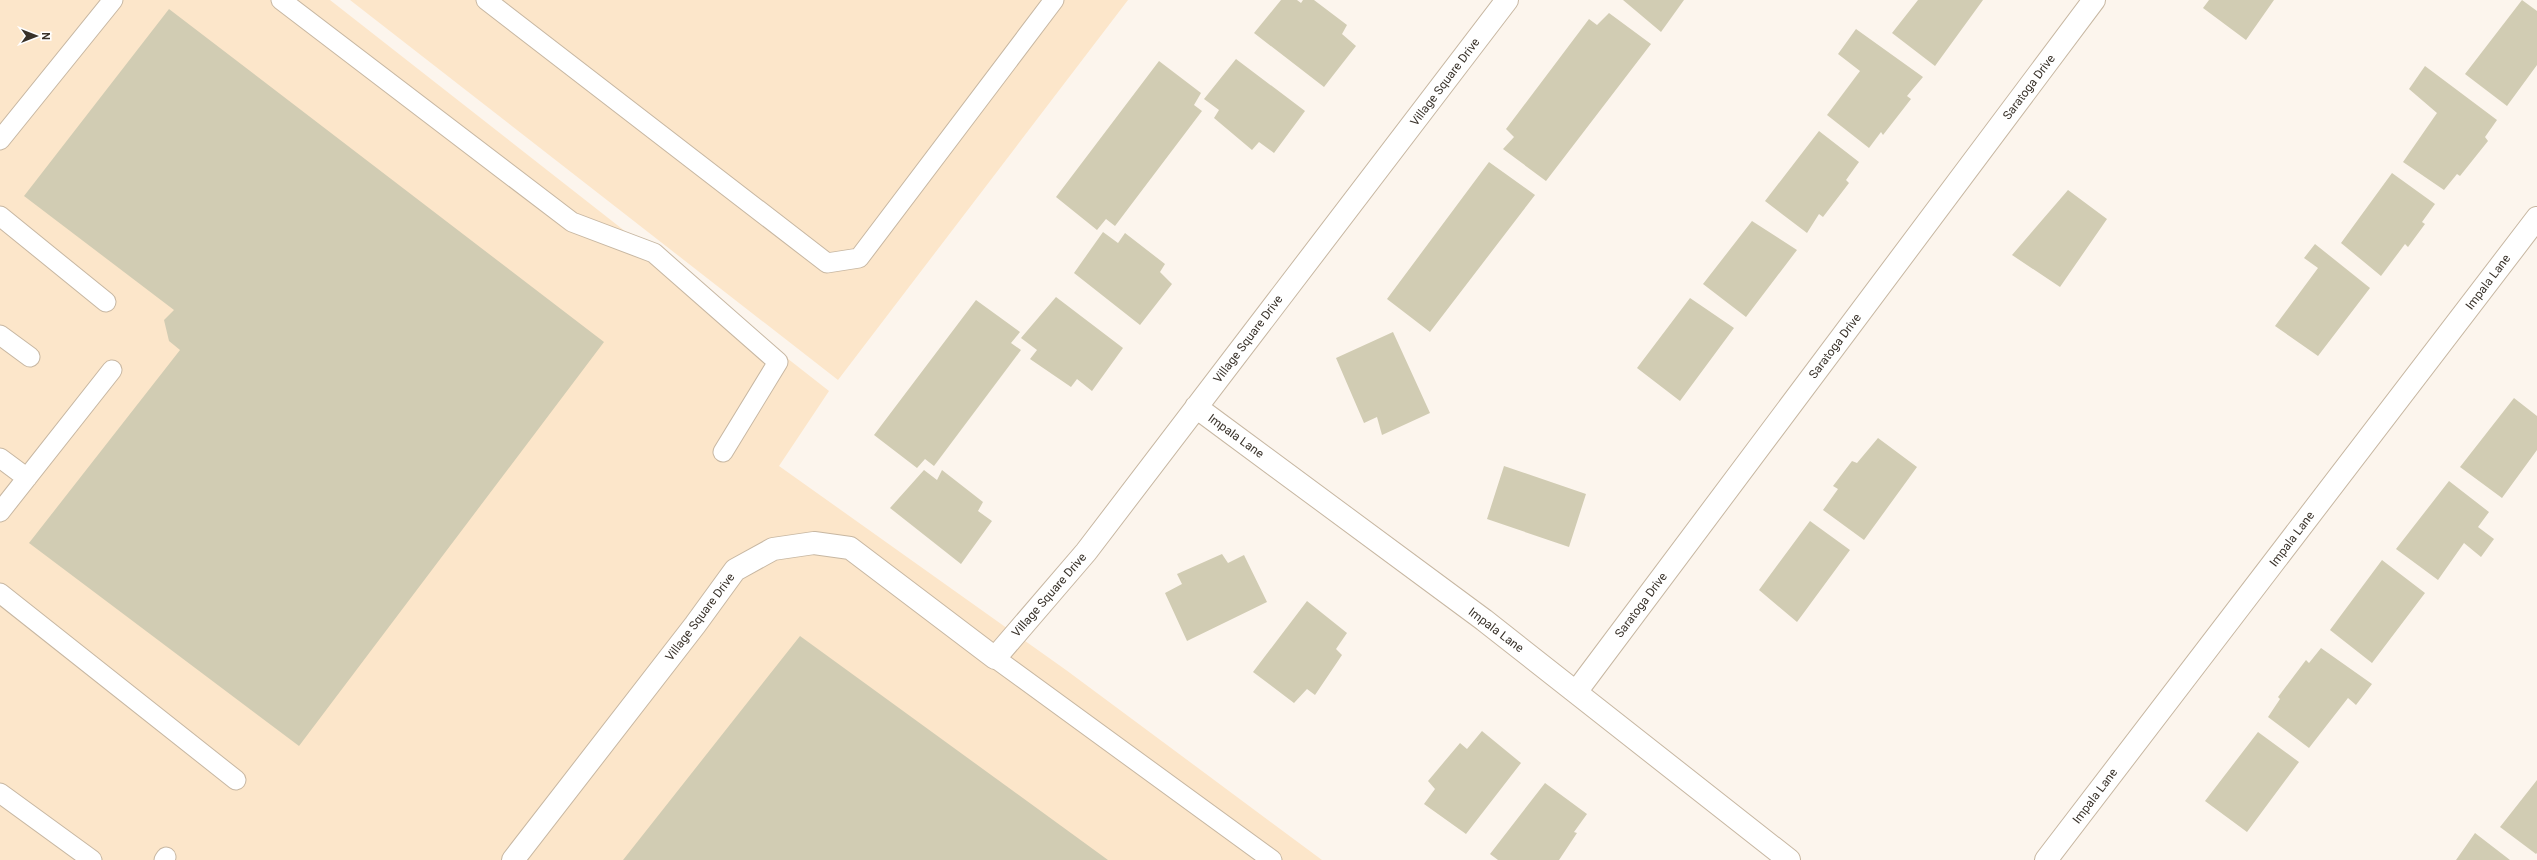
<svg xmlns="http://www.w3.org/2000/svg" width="2537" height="860" font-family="Roboto,sans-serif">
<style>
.built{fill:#fce6ca}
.building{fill:#d1ccb3}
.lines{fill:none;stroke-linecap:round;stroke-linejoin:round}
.service-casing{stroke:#c7b7a2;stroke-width:21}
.minor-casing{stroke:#c7b7a2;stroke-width:24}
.service{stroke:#fff;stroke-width:19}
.minor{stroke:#fff;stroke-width:22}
.labels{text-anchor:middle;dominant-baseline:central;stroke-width:3;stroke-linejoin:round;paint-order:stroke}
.street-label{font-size:12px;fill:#383129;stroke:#fff}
</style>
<rect width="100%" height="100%" fill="#fcf5ed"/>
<path class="built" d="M0,0h330l499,391 -50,75 287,204 256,190h-1322z
M350,0h778l-290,380z"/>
<path class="building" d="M1281,0h16l4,3 2,-3h11l33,25 -5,9 14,12 -32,41 -70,-54z
M1623,0h61l-23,32z
M1918,0h65l-48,66 -43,-33z
M2209,0h65l-28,40 -43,-32z
M2522,0l15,11v54l-30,41 -42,-32z
M169,9l435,333 -305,404 -270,-203 151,-193 -11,-9 -5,-21 10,-10 -150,-114z
M1609,13l42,31 -105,137 -43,-32 11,-12 -8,-8 83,-110 8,6z
M1856,29l67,48 -16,19 4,3 -28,36 -2,-3 -12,16 -42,-33 33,-44 -22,-17z
M1236,59l69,52 -31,42 -15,-11 -7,8 -38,-32 5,-8 -15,-11z
M1159,61l42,32 -7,12 8,6 -87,115 -9,-7 -9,11 -41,-33z
M2425,66l72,54 -12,17 3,4 -28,35 -3,-2 -13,16 -41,-28 34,-49 -28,-24z
M1819,131l40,31 -13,18 3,3 -26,34 -4,-3 -12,19 -42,-32z
M1489,162l46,33 -105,137 -43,-33z
M2392,173l43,31 -13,18 3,2 -17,23 -3,-3 -24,32 -40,-33z
M2068,190l39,29 -47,68 -48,-32z
M1752,221l45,29 -51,67 -43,-33z
M1103,232l15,11 7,-10 40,31 -5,8 12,12 -32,41 -66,-52z
M2315,244l55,44 -52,68 -43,-30 43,-58 -14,-10z
M1056,297l67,51 -31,43 -15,-12 -6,8 -41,-28 7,-9 -16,-12z
M1690,298l44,30 -54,73 -43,-33z
M976,300l44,32 -9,11 10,7 -87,116 -9,-7 -8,9 -43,-33z
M1393,332l37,81 -48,22 -5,-18 -13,6 -28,-65z
M2514,398l23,18v34l-35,48 -42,-31z
M1878,438l39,29 -53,73 -41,-30 15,-21 -5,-3 19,-25 5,2z
M1504,466l82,28 -17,53 -82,-28z
M924,470l13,10 5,-10 41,32 -5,9 14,10 -31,43 -71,-56z
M2449,481l40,31 -11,15 16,12 -13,18 -17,-14 -26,37 -42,-31z
M1810,521l40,29 -53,72 -38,-32z
M1222,554l6,9 16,-8 23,47 -80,39 -22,-48 17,-9 -5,-10z
M2382,560l43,33 -53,70 -42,-33z
M1307,601l40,32 -11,16 6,6 -27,40 -8,-6 -13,14 -41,-31z
M800,636l308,224h-485z
M2321,648l51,36 -16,21 -8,-7 -39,50 -41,-31 12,-18 -2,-2 28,-37 3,3z
M1482,731l39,32 -55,71 -42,-30 11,-15 -7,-8 32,-38 7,6z
M2258,732l41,30 -52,70 -42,-31z
M2537,780v73l-1,1 -36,-27z
M1545,783l42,31 -13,18 3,1 -18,27h-61l-8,-6z
M2475,833l35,27h-54z"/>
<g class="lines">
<defs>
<path id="service" d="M281,0l291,222 82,31 124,109 -55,90
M486,0l341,263 32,-5 195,-258
M0,140l113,-140
M0,216l106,86
M0,335l30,22
M0,458l27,20
M0,512l112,-142
M0,593l236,187
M995,658l277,202
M0,793l92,67
M164,860l2,-3"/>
<path id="minor" d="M1196,407l288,213 305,240
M1576,692l518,-692
M513,860l182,-235 40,-55 38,-21 41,-6 36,5 145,110 91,-106 421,-552
M2046,860l491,-642"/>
</defs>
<use href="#service" class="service-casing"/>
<use href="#minor" class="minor-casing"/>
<use href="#service" class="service"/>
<use href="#minor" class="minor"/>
</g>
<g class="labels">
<g class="street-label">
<text transform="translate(1445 82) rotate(-53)">Village Square Drive</text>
<text transform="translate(2029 87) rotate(-53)">Saratoga Drive</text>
<text transform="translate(2488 282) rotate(-53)">Impala Lane</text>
<text transform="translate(1248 339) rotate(-53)">Village Square Drive</text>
<text transform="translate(1835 346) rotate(-53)">Saratoga Drive</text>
<text transform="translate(1236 436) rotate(36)">Impala Lane</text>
<text transform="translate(2292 539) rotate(-53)">Impala Lane</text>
<text transform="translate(1049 595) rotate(-49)">Village Square Drive</text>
<text transform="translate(1641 605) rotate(-53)">Saratoga Drive</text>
<text transform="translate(700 617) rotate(-53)">Village Square Drive</text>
<text transform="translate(1496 630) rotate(37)">Impala Lane</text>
<text transform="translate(2095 796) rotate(-53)">Impala Lane</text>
</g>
</g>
<g transform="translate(36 36) rotate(90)" stroke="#ffffff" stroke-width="3" paint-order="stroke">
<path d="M0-3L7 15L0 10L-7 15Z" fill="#383129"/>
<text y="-6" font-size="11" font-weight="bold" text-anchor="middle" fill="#383129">N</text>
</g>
</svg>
